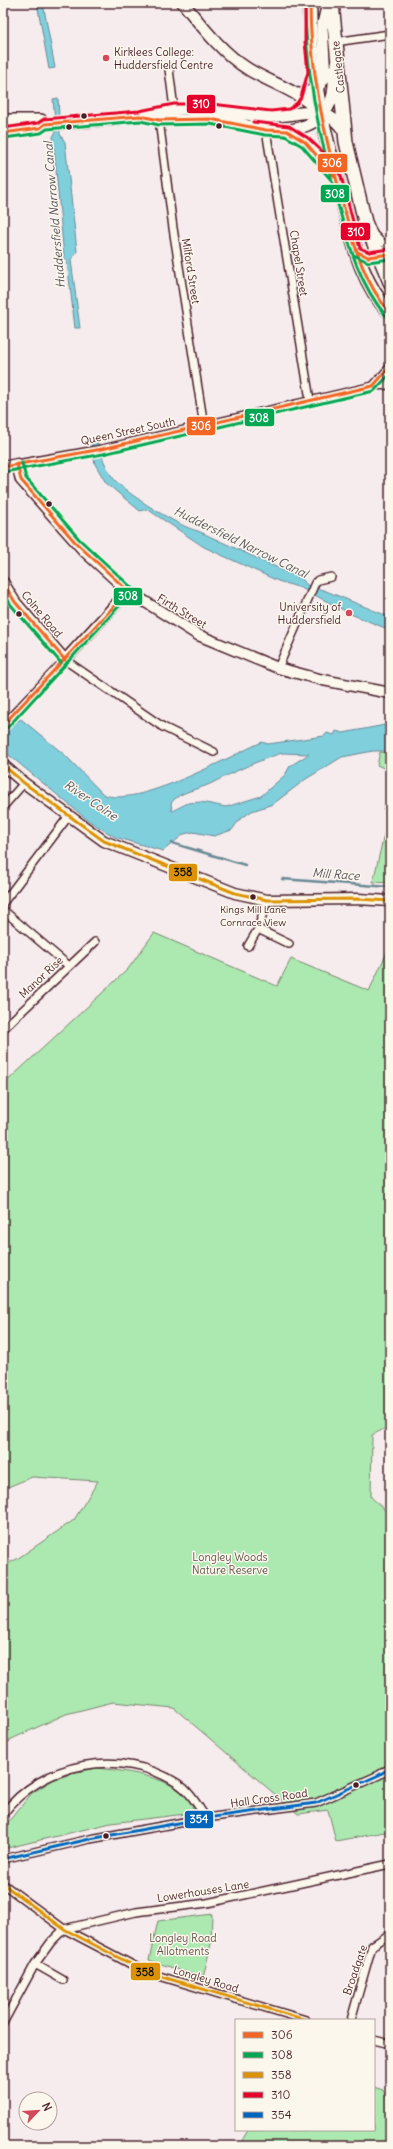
<svg xmlns="http://www.w3.org/2000/svg" width="393" height="2149" font-family="Delius,sans-serif">
<style>
.green{fill:#abe9b0;stroke:#7a846e}
.water{fill:#80cfdc;stroke:#6a8995;fill-rule:evenodd}
.lines{fill:none;stroke-linecap:round;stroke-linejoin:round}
.stream{stroke:#6a8995;stroke-width:2.5}
.street-casing{stroke:#4a1f2b;stroke-width:10}
.secondary-casing{stroke:#4a1f2b;stroke-width:13}
.primary-casing{stroke:#4a1f2b;stroke-width:14}
.highway-casing{stroke:#4a1f2b;stroke-width:16}
.street{stroke:#fbf7ec;stroke-width:7}
.secondary{stroke:#fbf7ec;stroke-width:10}
.primary{stroke:#fbf7ec;stroke-width:11}
.highway{stroke:#fbf7ec;stroke-width:13}
.bus-1-casing{stroke:#fbf7ec;stroke-width:6}
.bus-2-casing{stroke:#fbf7ec;stroke-width:6}
.bus-3-casing{stroke:#fbf7ec;stroke-width:6}
.bus-4-casing{stroke:#fbf7ec;stroke-width:6}
.bus-5-casing{stroke:#fbf7ec;stroke-width:6}
.bus-1{stroke:#f26522;stroke-width:3}
.bus-2{stroke:#00a651;stroke-width:3}
.bus-3{stroke:#dd9206;stroke-width:3}
.bus-4{stroke:#e4002b;stroke-width:3}
.bus-5{stroke:#0065bd;stroke-width:3}
.poi-dot{fill:#d1495b;stroke:#fbf7ec;stroke-width:1.5}
.bus-dot{fill:#4a1f2b;stroke:#fbf7ec;stroke-width:1.5}
.labels{text-anchor:middle;dominant-baseline:central;stroke-width:3;stroke-linejoin:round;paint-order:stroke}
.bus-label{font-size:10px;fill:#4a1f2b;stroke:#fbf7ec}
.poi-label{font-size:11px;fill:#4a1f2b;stroke:#fbf7ec;text-anchor:start}
.street-label{font-size:11px;fill:#4a1f2b;stroke:#fbf7ec}
.park-label{font-size:11px;fill:#62524c;stroke:#fbf7ec}
.water-label{font-size:12px;font-style:italic;fill:#5a5460;stroke:#fbf7ec}
.line-badge{stroke:#fbf7ec;stroke-width:1.5}
.badge-label{font-size:11px;text-anchor:middle;font-weight:bold;fill:#fff}
.pale-badge-label{font-size:11px;text-anchor:middle;font-weight:bold;fill:#111}
</style>
<rect width="100%" height="100%" fill="#f6eced"/>
<filter id="ink" filterUnits="userSpaceOnUse"><feTurbulence type="fractalNoise" baseFrequency=".025" numOctaves="2"/><feDisplacementMap in="SourceGraphic" scale="8" xChannelSelector="R" yChannelSelector="G"/><feConvolveMatrix kernelMatrix="1 2 1 2 8 2 1 2 1" color-interpolation-filters="sRGB"/></filter>
<g filter="url(#ink)">
<path class="green" d="M380,752l10,1v18l-13,-6z
M390,794v89l-17,-1 16,-69 -6,-4z
M154,933l123,53 14,-27 78,32 21,-45v480l-18,9 -1,62 19,18v316l-54,10 -8,-31 -30,4 -124,-106 -61,-6 -47,12 -63,29v-177l14,-7 57,-39 24,-39 -66,-4 -29,12v-404l125,-116z
M96,1768c29,3 92,9 98,45l-83,10 -108,26 1,-22 28,-34 21,-13 21,-7z
M212,1914l-1,30 -8,34 -54,-18 9,-39z
M374,2087l9,3 7,17v39h-151l9,-16h126z"/>
<path class="water" d="M37,3h6l12,65 -6,1z
M58,98l2,36 5,8 12,109 -6,9 9,68h-5l-8,-67 -3,-4 -11,-120 3,-6 -3,-32z
M91,443h7c3,12 8,26 16,36 11,14 67,49 84,52l104,48 5,6 19,6 64,26v13l-37,-15 -52,-27 -23,-7 -74,-34 -57,-38 -7,2 -34,-28 -11,-19z
M21,719l44,36 38,39c31,16 127,-38 159,-52l6,2 56,-8 3,-3 7,2 2,-4 7,2 42,-8 5,1v25h-17l-31,6 -36,22 -33,25 -21,7 -13,9 -7,10 -18,6 -21,-4 -9,2 -21,17 -48,-14 -26,-16 -85,-70 -1,-15 8,-11zM282,753l27,1 -19,12 -5,9 -24,21 -35,11 -25,-5 -13,1 -16,8 -1,-8c9,-12 26,-13 39,-19 24,-12 46,-23 72,-31z"/>
<g class="lines">
<path class="stream" d="M172,843l73,22
M282,879l108,8
M387,2146l3,-2"/>
<defs>
<path id="street" d="M335,42l55,-8
M169,69l5,40
M159,120l14,108 31,198
M266,130l44,270
M373,234l8,8 9,3
M357,252l11,5 22,-3
M373,386l17,-19
M17,464l85,-15 271,-63 17,-1
M278,668l37,-85 3,-3 13,-3
M3,725l62,-65 98,67 51,25
M3,807l21,-24
M3,903l65,-86
M3,910l66,56
M258,929l31,15
M248,946l10,-17 9,-29
M3,1029l92,-87
M3,1814c39,-52 118,-67 174,-31 13,8 21,23 29,35
M3,1859l87,-20 116,-21 110,-15 63,-28 11,-7
M3,1884l61,45 82,43 160,48
M35,1964l28,16
M351,2020l21,-74 18,-12
M3,2023l32,-59 16,-22 13,-13 72,-17 71,-9 183,-39
M374,2040l16,4"/>
<path id="secondary" d="M3,467l14,-3 4,16 63,71 44,40 70,44 80,33 45,12 67,13
M3,582l12,20 50,58 63,-69
M3,765l21,18 80,58 131,52 32,7 91,-1 32,2"/>
<path id="primary" d="M183,3c19,23 39,50 65,66 24,15 53,22 73,45
M297,94c13,0 23,-6 28,-18l-3,-48 6,-25
M148,118c25,4 49,0 74,3 15,1 30,7 45,9 26,3 56,-4 65,-32 3,-9 2,-19 2,-28
M3,120h38l4,4c31,-1 63,-4 94,-8 12,-1 24,-6 36,-7 32,-2 62,6 94,7 28,2 54,-17 75,15
M287,131l18,11 30,35
M3,133l37,-5 5,-4"/>
<path id="highway" d="M310,3c-2,68 15,134 33,200 10,38 18,80 47,110
M332,3l14,139 19,80 25,60"/>
</defs>
<use href="#street" class="street-casing"/>
<use href="#secondary" class="secondary-casing"/>
<use href="#primary" class="primary-casing"/>
<use href="#highway" class="highway-casing"/>
<use href="#street" class="street"/>
<use href="#secondary" class="secondary"/>
<use href="#primary" class="primary"/>
<use href="#highway" class="highway"/>
<defs>
<path id="bus-1" d="M310,3c0,67 14,130 31,194 12,42 20,82 49,116
M3,133l37,-5 5,-4 95,-8 19,4 51,-1 56,11 21,1 18,11 31,36
M356,251l12,6 22,-3
M3,467l99,-18 271,-63 17,-19
M3,582l12,20 50,58
M3,725l125,-134 -53,-49 -54,-62 -4,-16"/>
<path id="bus-2" d="M305,3c0,67 14,130 31,194 12,43 21,84 50,119
M4,138l37,-5 6,-4 93,-8 19,4 51,-1 55,11 20,1 17,10 30,35
M354,255l14,7 22,-3
M4,472l99,-18 271,-63 16,-17
M3,592l8,13 50,58
M7,728l126,-137 -2,-4 -52,-48 -53,-61 -4,-15"/>
<path id="bus-3" d="M3,765l21,18 80,58 131,52 32,7 91,-1 32,2
M3,1884l61,45 82,43 160,48"/>
<path id="bus-4" d="M253,122l36,4 19,12 15,14 18,24 19,72 9,4 20,-3
M3,128l35,-5 6,-4 95,-8 35,-7h38l59,7 18,-2 8,-6 4,-6 7,-25 -3,-30v-39"/>
<path id="bus-5" d="M3,1859l87,-20 116,-21 110,-15 63,-28 11,-7"/>
</defs>
<use href="#bus-1" class="bus-1-casing"/>
<use href="#bus-2" class="bus-2-casing"/>
<use href="#bus-3" class="bus-3-casing"/>
<use href="#bus-4" class="bus-4-casing"/>
<use href="#bus-5" class="bus-5-casing"/>
<use href="#bus-1" class="bus-1"/>
<use href="#bus-2" class="bus-2"/>
<use href="#bus-3" class="bus-3"/>
<use href="#bus-4" class="bus-4"/>
<use href="#bus-5" class="bus-5"/>
</g>
</g>
<g class="poi-dot">
<circle cx="106" cy="58" r="4"/>
<circle cx="349" cy="613" r="4"/>
</g>
<g class="bus-dot">
<circle cx="84" cy="116" r="3.5"/>
<circle cx="219" cy="126" r="3.5"/>
<circle cx="69" cy="127" r="3.5"/>
<circle cx="49" cy="504" r="3.5"/>
<circle cx="19" cy="614" r="3.5"/>
<circle cx="253" cy="897" r="3.5"/>
<circle cx="356" cy="1785" r="3.5"/>
<circle cx="106" cy="1836" r="3.5"/>
</g>
<g class="labels">
<g class="bus-label">
<text x="253" y="909">Kings Mill Lane<tspan x="253" dy="13">Cornrace View</tspan></text>
</g>
<g class="poi-label">
<text x="114" y="52">Kirklees College:<tspan x="114" dy="13">Huddersfield Centre</tspan></text>
<text x="341" y="607" text-anchor="end">University of<tspan x="341" dy="13">Huddersfield</tspan></text>
</g>
<g class="street-label">
<text transform="translate(338 67) rotate(-96)">Castlegate</text>
<text transform="translate(299 263) rotate(81)">Chapel Street</text>
<text transform="translate(191 271) rotate(81)">Milford Street</text>
<text transform="translate(128 431) rotate(-12)">Queen Street South</text>
<text transform="translate(182 611) rotate(31)">Firth Street</text>
<text transform="translate(42 614) rotate(50)">Colne Road</text>
<text transform="translate(41 977) rotate(-43)">Manor Rise</text>
<text transform="translate(269 1798) rotate(-8)">Hall Cross Road</text>
<text transform="translate(203 1891) rotate(-9)">Lowerhouses Lane</text>
<text transform="translate(355 1970) rotate(-71)">Broadgate</text>
<text transform="translate(206 1979) rotate(17)">Longley Road</text>
</g>
<g class="park-label">
<text x="230" y="1557">Longley Woods<tspan x="230" dy="13">Nature Reserve</tspan></text>
<text x="183" y="1938">Longley Road<tspan x="183" dy="13">Allotments</tspan></text>
</g>
<g class="water-label">
<text transform="translate(54 215) rotate(-95)">Huddersfield Narrow Canal</text>
<text transform="translate(241 542) rotate(26)">Huddersfield Narrow Canal</text>
<text transform="translate(91 800) rotate(34)">River Colne</text>
<text transform="translate(336 874) rotate(4)">Mill Race</text>
</g>
</g>
<g class="line-badge">
<rect x="186" y="94" width="30" height="20" rx="4" fill="#e4002b"/>
<rect x="317" y="153" width="31" height="20" rx="4" fill="#f26522"/>
<rect x="320" y="184" width="30" height="19" rx="4" fill="#00a651"/>
<rect x="340" y="222" width="31" height="19" rx="4" fill="#e4002b"/>
<rect x="244" y="408" width="31" height="19" rx="4" fill="#00a651"/>
<rect x="186" y="416" width="30" height="20" rx="4" fill="#f26522"/>
<rect x="113" y="587" width="30" height="19" rx="4" fill="#00a651"/>
<rect x="168" y="863" width="30" height="19" rx="4" fill="#dd9206"/>
<rect x="184" y="1810" width="30" height="19" rx="4" fill="#0065bd"/>
<rect x="130" y="1962" width="31" height="19" rx="4" fill="#dd9206"/>
</g>
<g class="badge-label">
<text x="201" y="108">310</text>
<text x="332" y="167">306</text>
<text x="335" y="198">308</text>
<text x="356" y="236">310</text>
<text x="259" y="422">308</text>
<text x="201" y="430">306</text>
<text x="128" y="600">308</text>
<text x="199" y="1823">354</text>
</g>
<g class="pale-badge-label">
<text x="183" y="876">358</text>
<text x="145" y="1976">358</text>
</g>
<rect width="393" height="2149" fill="none" stroke="#fbf7ec" stroke-width="16"/>
<rect x="8" y="8" width="377" height="2133" fill="none" stroke="#4a1f2b" stroke-width="1.5" filter="url(#ink)"/>
<rect x="235" y="2019" width="140" height="112" fill="#fbf7ec" stroke="#b4a19f"/>
<rect x="243" y="2032" width="20" height="6" fill="#f26522" stroke="#b4a19f"/>
<text x="271" y="2039" font-size="12" fill="#4a1f2b">306</text>
<rect x="243" y="2052" width="20" height="6" fill="#00a651" stroke="#b4a19f"/>
<text x="271" y="2059" font-size="12" fill="#4a1f2b">308</text>
<rect x="243" y="2072" width="20" height="6" fill="#dd9206" stroke="#b4a19f"/>
<text x="271" y="2079" font-size="12" fill="#4a1f2b">358</text>
<rect x="243" y="2092" width="20" height="6" fill="#e4002b" stroke="#b4a19f"/>
<text x="271" y="2099" font-size="12" fill="#4a1f2b">310</text>
<rect x="243" y="2112" width="20" height="6" fill="#0065bd" stroke="#b4a19f"/>
<text x="271" y="2119" font-size="12" fill="#4a1f2b">354</text>
<g transform="translate(38 2111) rotate(65)"><circle r="19" fill="#fbf7ec" stroke="#b4a19f"/>
<path d="M0-3L7 15L0 10L-7 15Z" fill="#d1495b"/>
<text y="-6" font-size="11" font-weight="bold" text-anchor="middle" fill="#4a1f2b">N</text>
</g>
</svg>
